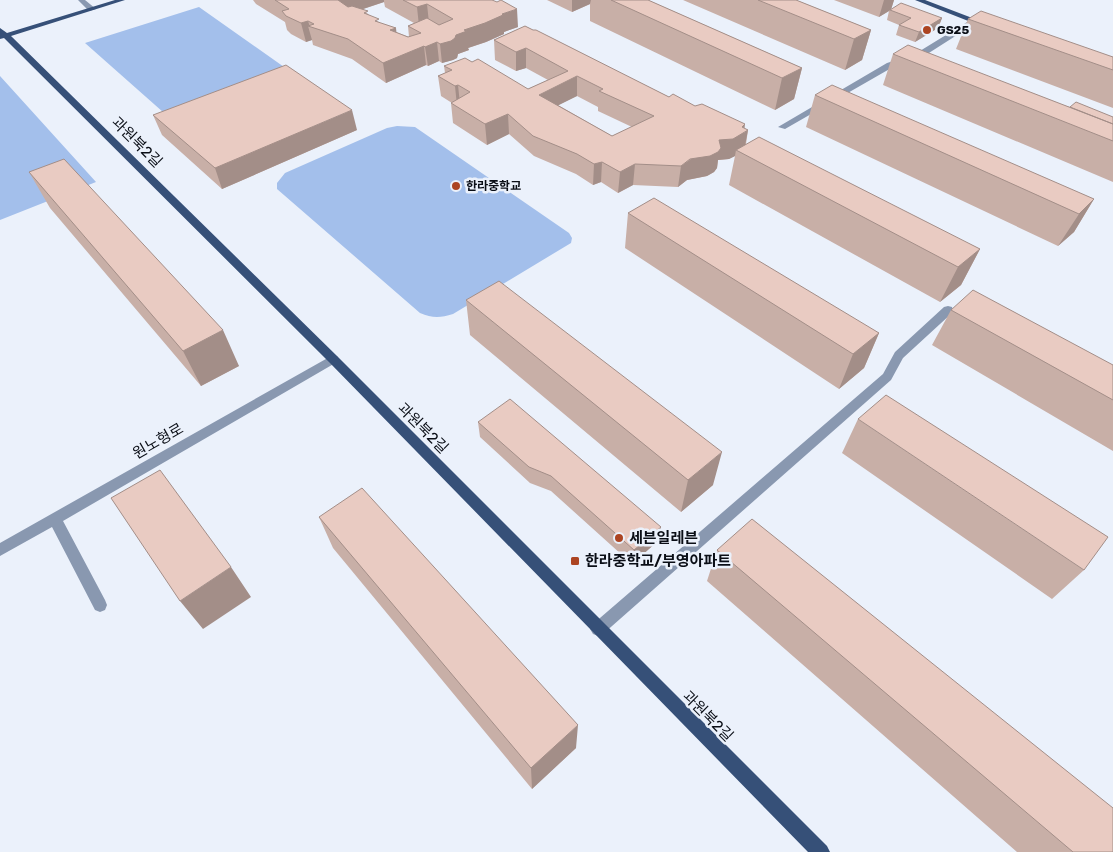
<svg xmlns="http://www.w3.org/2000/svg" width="1113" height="852" font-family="Rubik,'Noto Sans KR',sans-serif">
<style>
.green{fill:#a3bfeb}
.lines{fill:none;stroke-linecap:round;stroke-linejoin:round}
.minor{fill:#8998b0;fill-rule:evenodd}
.major{fill:#365078;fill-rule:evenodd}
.wall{fill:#c8afa7;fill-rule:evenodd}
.shaded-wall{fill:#a38e88}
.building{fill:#e9cbc2;stroke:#a38e88;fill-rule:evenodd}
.poi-dot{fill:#ac4422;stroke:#ebf1fb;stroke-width:2}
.labels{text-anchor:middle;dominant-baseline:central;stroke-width:5;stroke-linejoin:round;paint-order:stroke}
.far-poi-label{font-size:12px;font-weight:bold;fill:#0a0e16;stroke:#ebf1fb;text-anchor:start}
.street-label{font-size:15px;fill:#0a0e16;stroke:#ebf1fb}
.poi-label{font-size:15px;font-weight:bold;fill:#0a0e16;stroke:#ebf1fb;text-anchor:start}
</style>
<rect width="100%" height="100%" fill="#ebf1fb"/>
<path class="green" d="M199,7l95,67 -122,46 -87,-77z
M0,76l96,106 -96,38z
M397,126l18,1 154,106 3,5 -1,5 -118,71c-13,4 -21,4 -33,-1l-143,-124v-6l8,-10 102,-45z"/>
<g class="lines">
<path class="minor" d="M78,0h7l11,9 -7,2z
M972,19l7,2 -58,37 -28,9 -108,62 -7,-2 109,-64 28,-9z
M948,306l4,1 1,3 -1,3 -49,45 -12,22 -288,254 -5,2 -5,-2 -3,-5 3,-5 290,-250 12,-22 49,-45z
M333,355l4,1 2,3 -2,3 -274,159 42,79 2,5 -2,5 -5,2 -5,-2 -43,-83 -52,29v-13z"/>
<path class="major" d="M115,0h10l-114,36 326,320 490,490 3,6h-22l-479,-490 -325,-324 -4,1v-11l7,5z
M915,0h10l63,24 -7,2z"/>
</g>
<path class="wall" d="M253,0h239l26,27 -14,5v2l-18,8 -18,6 1,2 -11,4 -1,4 -4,2 -11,3 -3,-2 -11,5 -2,-1 -40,18 -34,-24 -39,-14 -1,-5 -6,2 -15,-8 -4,-4 -2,-8 -29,-18zM384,2l1,5 29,16 -6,3 1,11 -13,-5v-4l-16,-5 -11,-8 -6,-6z
M547,0h101l154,68 -8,31 -19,11 -185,-89v-17l-18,8z
M683,0h113l75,30 -9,30 -17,10z
M834,0h60l-3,9 51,9 -4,10 -23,14 -19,-7 3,-10 -12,-5 2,-9 -10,6z
M968,19l145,38v51l-157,-59z
M525,26l144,71 26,9 53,24 -2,14 234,105 -19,36 -21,17 -211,-117 6,-29 -6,3 -11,1 -1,8 -3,4 -7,4 -20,4 -9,7 -45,-2 -15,8 -17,-11 -8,3 -17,-11 -42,-18 -25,-22 -22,11 -34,-22 -2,-20h1l-11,-7 -3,-20 7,-3 -1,-7 84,23 20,-9 -22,-12 -10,3 -21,-11 -1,-20zM577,96l21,11v4l34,16 -20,9 -54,-31z
M893,54l177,53 43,10v65l-230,-97z
M815,95l279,104 -20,33 -16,14 -252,-119z
M153,115l204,15 -135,59 -60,-54z
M29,172l210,194 -38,20 -151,-178z
M628,213l251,120 -15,35 -25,21 -214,-141z
M466,300l247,185 -32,27 -211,-177z
M951,310l162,55v86l-181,-106z
M858,419l226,151 -32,29 -210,-146z
M478,422l183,105 -3,14 -26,23 -81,-73 -21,-8 -50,-46z
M319,517l257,231 -44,41 -199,-241z
M717,550l396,302h-96l-310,-271z"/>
<path class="shaded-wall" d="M336,0h48v2l-45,15z
M572,0h19l-1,4 -18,8z
M884,0h10l-3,10h-1l-1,1 -10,6z
M427,4l2,19 -10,3 -2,-19z
M517,9l1,18 -14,5v2l-18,8 -18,6 1,2 -11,4 -1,4 -4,2 -11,3 -2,-19 24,-14 38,-16z
M942,18l-4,10 -23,14 4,-10z
M308,21l2,6 -2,-1 4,14 -6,2 -5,-19z
M396,28l2,19 -8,-17z
M871,30l-9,30 -17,10 9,-31z
M437,42l2,19 -11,5 -3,-19z
M424,46l2,19 -40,18 -3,-20z
M526,48v20l-10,3v-19z
M802,68l-8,31 -19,11 7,-32z
M577,76v20l-38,19v-20z
M458,85l2,19 -3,2 -2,-20z
M352,110l5,20 -135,59 -7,-21z
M508,114l1,20 -22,11 -2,-21z
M745,124l-1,9 4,-3 -4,21 -8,-1 -1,6 -6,3 -11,1 -1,8 -3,4 -7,4 -20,4 -9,7 3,-21 38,-26z
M602,162l-1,20 -8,3 1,-21z
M635,164l-2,21 -15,8 2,-21z
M1094,199l-20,33 -16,14 21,-32z
M980,249l-19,36 -21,17 18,-35z
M223,330l16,36 -38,20 -18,-35z
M879,333l-15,35 -25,21 14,-35z
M722,452l-9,33 -32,27 7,-32z
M661,527l-3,14 -26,23 2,-14z
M231,567l20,30 -48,32 -23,-28z
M578,725l-2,23 -44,41 -1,-21z"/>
<path class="building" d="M275,0h63l10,7 4,-1 16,5 -4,2 15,6 -4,2 21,7 -6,2 18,7 13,-4 -13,-7 19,-8 12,7 14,-6 -26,-15 -10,3 -14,-7h89l5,2 4,-2 16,9 -15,5 1,1 -18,8 -21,7 3,1 -11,4 -1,3 -4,3 -11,3 -3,-2 -12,5 -1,-1 -41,17 -35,-24 -40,-13 6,-2 -6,-3 -7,2 -15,-7 -4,-5 7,-2z
M611,0h37l154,68 -20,10z
M758,0h38l75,30 -17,9z
M901,3l41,15 -23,14 -20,-7 12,-7 -21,-8z
M981,11l132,46v13l-145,-51z
M525,26l8,4h3l133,67 4,-3 22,12 7,-2 43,20 -3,3 6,3 -15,9 -14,1 2,8 -3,4 -8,4 -20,3 -9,7 -46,-2 -15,8 -18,-10 -8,2 -17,-10 -44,-18 -25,-22 -23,10 -34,-21 19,-11 -12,-7 -3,1 -17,-10 14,-6 -8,-4 21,-8 7,4 6,-3 50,30 40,-18 -42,-23 -10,4 -22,-12zM577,76l26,13 -4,2 55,25 -42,20 -73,-41z
M908,45l205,79v17l-220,-87z
M286,65l66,45 -137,58 -62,-53z
M832,85l262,114 -15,15 -264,-119z
M1076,102l37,15v7l-43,-17z
M759,137l221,112 -22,18 -222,-117z
M64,159l159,171 -40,21 -154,-179z
M654,198l225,135 -26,21 -225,-141z
M499,281l223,171 -34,28 -222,-180z
M973,290l140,75v35l-162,-90z
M886,395l222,142 -24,33 -226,-151z
M510,399l151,128 -27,23 -83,-74 -22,-9 -51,-45z
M160,470l71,97 -51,34 -69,-103z
M362,488l216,237 -47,43 -212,-251z
M752,519l361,289v44h-40l-356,-302z"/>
<g class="poi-dot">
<circle cx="927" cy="30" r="5"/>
<circle cx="456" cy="186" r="5"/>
<circle cx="619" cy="538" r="5"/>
<rect x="570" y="556" width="10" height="10" rx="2.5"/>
</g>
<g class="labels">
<g class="far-poi-label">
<text x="937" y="30">GS25</text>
<text x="466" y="186">한라중학교</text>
</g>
<g class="street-label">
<text transform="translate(137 142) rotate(45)">과원북2길</text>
<text transform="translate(423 428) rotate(45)">과원북2길</text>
<text transform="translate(158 441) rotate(-30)">원노형로</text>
<text transform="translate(708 716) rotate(45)">과원북2길</text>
</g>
<g class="poi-label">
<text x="629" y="538">세븐일레븐</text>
<text x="585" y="561">한라중학교/부영아파트</text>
</g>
</g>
</svg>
